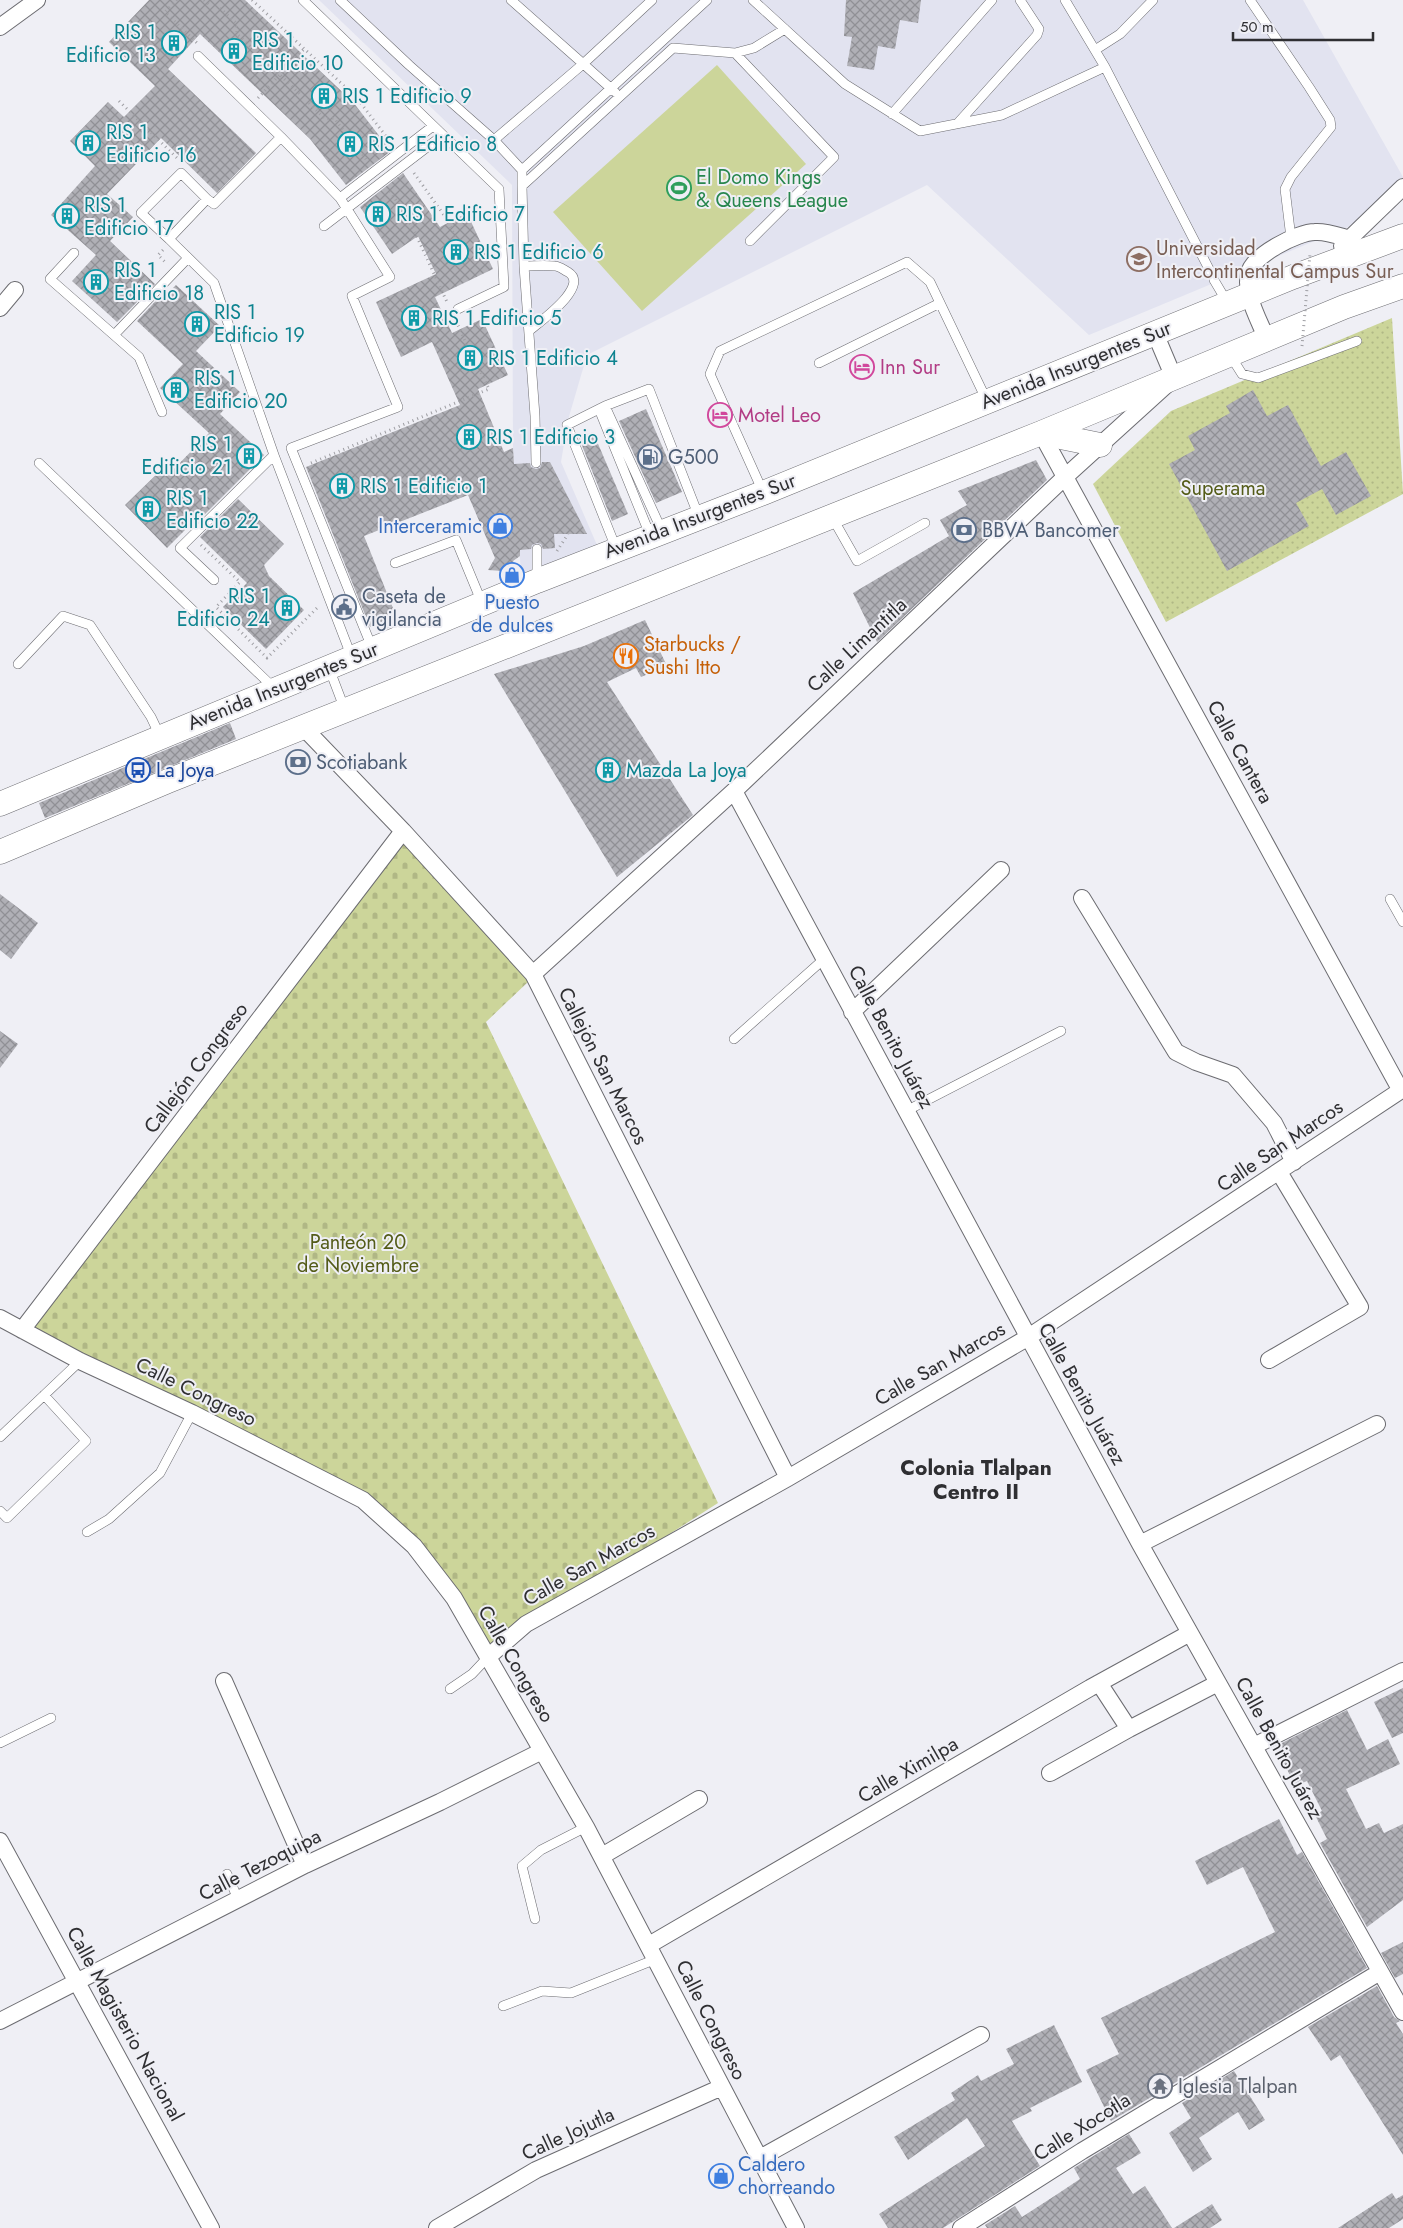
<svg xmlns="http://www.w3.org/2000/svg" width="1403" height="2228" font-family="Jost,sans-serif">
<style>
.built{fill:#e2e3f0}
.cemetery{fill:url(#cemetery-stones)}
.park{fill:#ccd59a}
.garden{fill:url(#garden-dots)}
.building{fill:url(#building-cross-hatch)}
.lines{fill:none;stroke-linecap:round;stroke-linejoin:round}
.lane-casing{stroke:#6c6c71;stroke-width:10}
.street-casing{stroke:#6c6c71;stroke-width:18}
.secondary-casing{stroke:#6c6c71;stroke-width:25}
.path{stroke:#9e9ea3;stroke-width:3;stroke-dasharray:1 4;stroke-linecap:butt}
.lane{stroke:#fff;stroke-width:9}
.street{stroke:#fff;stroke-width:16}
.secondary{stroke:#fff;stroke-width:24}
.path-bridge{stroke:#9e9ea3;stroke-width:3;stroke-dasharray:1 4;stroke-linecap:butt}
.labels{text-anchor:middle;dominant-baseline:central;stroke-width:4;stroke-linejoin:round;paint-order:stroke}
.culture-label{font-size:20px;fill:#0d838f;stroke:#efeff5;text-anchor:start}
.leisure-label{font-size:20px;fill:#27864d;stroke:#efeff5;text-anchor:start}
.education-label{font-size:20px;fill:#785e54;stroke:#efeff5;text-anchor:start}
.street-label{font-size:20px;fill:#2f2f32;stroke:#efeff5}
.hotel-label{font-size:20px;fill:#b23c85;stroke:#efeff5;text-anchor:start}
.service-label{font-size:20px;fill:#4e5e75;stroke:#efeff5;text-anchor:start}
.park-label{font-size:20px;fill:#545c19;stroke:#efeff5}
.shop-label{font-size:20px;fill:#366cbe;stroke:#efeff5;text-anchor:end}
.food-label{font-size:20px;fill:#c56008;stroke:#efeff5;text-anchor:start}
.transit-label{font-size:20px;fill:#164399;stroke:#efeff5;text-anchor:start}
.worship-label{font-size:20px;fill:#5b616d;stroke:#efeff5;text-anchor:start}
.neighbourhood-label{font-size:21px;font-weight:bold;fill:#2f2f32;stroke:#efeff5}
</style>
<defs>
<pattern id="cemetery-stones" width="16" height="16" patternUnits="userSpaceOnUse" patternTransform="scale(1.25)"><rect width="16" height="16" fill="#ccd59a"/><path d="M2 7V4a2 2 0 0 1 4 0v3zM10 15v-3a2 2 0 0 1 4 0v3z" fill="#b0b785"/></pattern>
<pattern id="garden-dots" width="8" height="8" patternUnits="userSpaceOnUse" patternTransform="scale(1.25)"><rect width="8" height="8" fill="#ccd59a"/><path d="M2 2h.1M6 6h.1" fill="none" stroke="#b0b785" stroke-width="1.8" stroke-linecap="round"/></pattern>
<pattern id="building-cross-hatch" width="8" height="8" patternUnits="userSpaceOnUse" patternTransform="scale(1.25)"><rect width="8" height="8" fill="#b0b0b6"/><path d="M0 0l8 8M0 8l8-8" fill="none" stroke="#909095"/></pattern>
</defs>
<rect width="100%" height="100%" fill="#efeff5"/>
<path class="built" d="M319,0h984l100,177v10l-31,30 -283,118 -162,-150 -340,170 -19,65 -7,42 36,83 -76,29 -8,-126 -1,-263z"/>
<path class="cemetery" d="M401,840l128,141 -43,41 232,481 -233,149 -33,-58 -89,-96 -336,-168z"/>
<path class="park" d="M717,65l89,99 -164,147 -89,-99z"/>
<path class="garden" d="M1392,318l11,176 -237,128 -73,-138 78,-73z"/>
<path class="building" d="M149,0h96l108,102 38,49 -45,34 -36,-46 -110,-105 -32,35 88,84 -39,40 -56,-55 -54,56 26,23 -23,24 45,43 -38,38 -45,-41 24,-26 -45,-40 44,-49 -25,-25 38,-39 16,15 31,-31 -46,-44z
M846,0h75l-3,23 -18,-3 -5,29 -17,-3 -4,24 -27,-4 5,-29 -8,-1z
M403,173l37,54 27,-14 26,56 -58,28 17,36 30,-14 26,56 -30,14 26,63 9,-4 1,16 16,-1 1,4 5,2 4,-1 2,-6h8l37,72h-33l1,14 -12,1 -2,-5 -4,-1 -5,2 -1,4 -11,1v6l-7,5 5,11 -30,-2 7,-12 -27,-63 -104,41 35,87 -13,6 -3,-8 -13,6 -64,-160 154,-62 -28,-63 -31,15 -25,-55 60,-28 -18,-38 -26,18 -32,-47z
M176,285l44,41 -24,25 44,41 -20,22 44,41 -73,73 -2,-2 -22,22 -42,-43 38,-37 6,6 40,-41 -49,-45 23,-24 -46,-43 27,-29 2,3z
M1253,390l14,26 21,-11 33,61 25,-14 25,44 -35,19 -14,-26 -26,14 13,23 -82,45 -58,-107 26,-14 -7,-14 42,-23 -4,-7z
M646,409l36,83 -26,11 -37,-82z
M593,432l35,82 -16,7 -33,-83z
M1036,460l11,20 -170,162 -24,-49 96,-57 -9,-16 27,-15 -9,-14z
M238,499l46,45 -20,21 5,11 35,34 -38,39 -43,-42 24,-24 -47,-46z
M645,620l22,46 -26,11 -5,-9 -29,14 86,133 -76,62 -123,-203 90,-28z
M230,723l6,16 -191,79 -6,-15z
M0,894l38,29 -27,36 -11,-9z
M0,1031l18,13 -18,24z
M1403,1688v45l-11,5 -18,-36z
M1347,1710l20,40 21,-11 12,25 -54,25 20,40 13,-6 5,10 19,-9v76l-36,27 -47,-84 7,-4 -12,-24 7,-4 -15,-30 -12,5 -19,-40z
M1279,1819l18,36 5,-3 65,116 -256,153 -25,-51 33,-16 -18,-36 174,-86 -32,-65 -36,18 -12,-24z
M1403,1942v32l-8,4 -14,-25z
M1377,1986l17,31 6,4 -4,2 7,11v121l-63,-100 -9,6 -23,-34z
M1054,2025l28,57 -52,26 2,3 -20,10 28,45 -97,62h-55l-9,-14 106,-68 -18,-28 -59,42 -14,-23 61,-37 -4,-7 27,-18 3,6 33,-17 -8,-15z
M1234,2071l31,49 -16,10 -11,-18 -39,26 13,21 -19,13 -24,-39 22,-15 -9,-15z
M1129,2134l12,19 -25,15 17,26 12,-8 27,42h-185l-2,-3 30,-19 7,11 34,-22 24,-16 -6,-11z
M1392,2193l4,6 7,-4v24l-14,9h-51z
M1212,2204l10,16 -12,8h-36z"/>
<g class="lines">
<defs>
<path id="lane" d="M303,0l196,189 5,98 -46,22
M340,0l69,65 85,75 28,30
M511,0l104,92
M707,0l-185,170v16l151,-138 62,5 19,-5 31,-19
M753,0l92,84 75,47 82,-16 103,-48 105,204
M1065,0l40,67
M1250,0l59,87 21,33 1,7 -40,50 -6,12 6,49
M1095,50l25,-16 33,-34
M735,53l99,104 -84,84
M198,56l83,81
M892,114l100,-114
M957,124l80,-89 2,-6 -19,-29
M494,140l89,-76 69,-64
M522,186l2,80 11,150 1,47
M340,198l50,79 -38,19 46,111 -107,41 82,202
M324,226l119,-91
M169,239l-28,-26 40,-40 26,26
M74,253l-24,26 89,78 23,55
M524,266c10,0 20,-1 31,0 4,0 9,4 13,6 23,14 -29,50 -39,59
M1214,280l13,22
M114,335l74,-77
M1230,355l12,19 16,4 99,-37
M819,363l121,-60
M605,406l57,125
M599,409l51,126
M39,463l235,225
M763,492l-53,-118 10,-23 187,-89 23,20 57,119
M832,517l25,44 68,-38
M616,548l-49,-123 38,-19 44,-17 50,128
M395,563l61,-23 26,63
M537,579v-30
M214,580l-34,-32 94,-93
M352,658l-78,-203 -60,-172 -45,-44 38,-40 7,5 67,-67 59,61 93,-72
M18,664l45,-48 27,9 61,92 9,19
M329,668l16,42
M1390,899l13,23
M734,1039l90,-80
M906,1111l155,-80
M0,1437l80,-76
M0,1511l7,7 79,-77 -42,-46
M87,1532l22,-13 51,-46 32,-60
M450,1689l22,-15 16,-17
M0,1743l51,-25
M227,1874l11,25
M535,1919l-13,-53 19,-16 45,-23
M503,2006l39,-15 29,2 85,-34"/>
<path id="street" d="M0,27l37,-27
M1342,246l61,-59
M0,308l15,-18
M1267,340c-8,-21 -23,-44 -18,-67 4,-18 49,-41 66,-41 11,-1 24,4 35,7
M1041,433l360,658
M304,728l99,103 130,143 255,504
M734,791l406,753 263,468
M1082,898l94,154 20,10 37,13 41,48 20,39
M533,974l201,-183 331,-314 109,-99 -19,-45
M852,1012l149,-142
M0,1318l80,43 112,52 171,87 51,46 40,52 132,229 210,401
M22,1330l381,-499
M1269,1360l91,-53 -81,-135
M1140,1544l237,-120
M488,1657l38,-33 262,-146 239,-140 376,-249
M224,1681l81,184
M1099,1683l30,46 89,-46
M1254,1746l149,-75
M1050,1773l79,-44
M0,1841l211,387
M602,1856l97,-57
M649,1945l441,-257 100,-55
M0,2021l305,-156 135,-63 102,-51
M760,2158l221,-123
M437,2228l99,-58 186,-83
M961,2228l121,-77 298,-179"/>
<path id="secondary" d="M1041,433l59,12
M0,804l537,-223 226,-88 530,-216 110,-41
M0,852l168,-71 873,-348 303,-126 59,-21"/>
</defs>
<use href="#lane" class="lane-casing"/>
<use href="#street" class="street-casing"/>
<use href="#secondary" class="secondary-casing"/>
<path class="path" d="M177,0l-12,12 32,31
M204,0l6,5
M252,0l105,98 34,45
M220,8l16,15 1,11 16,15
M259,55l43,41
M258,98l46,-49
M119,101l60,59
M309,103l16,16 9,-1 15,20
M357,146l11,16
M414,173l32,45 13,26
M390,191l11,17
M404,215l8,11 35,76
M163,250l-5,5 9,9
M456,321l15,33
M311,463l178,-74 -14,-29
M201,545l39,37 -24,25 51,51 51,-51
M557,551l11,-17"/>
<use href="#lane" class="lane"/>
<use href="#street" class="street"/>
<use href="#secondary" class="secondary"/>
<path class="path-bridge" d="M1302,346l8,-92"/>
</g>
<defs>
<symbol id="building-ring" viewBox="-11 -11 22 22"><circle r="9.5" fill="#efeff5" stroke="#0f9aa8" stroke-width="1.5"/><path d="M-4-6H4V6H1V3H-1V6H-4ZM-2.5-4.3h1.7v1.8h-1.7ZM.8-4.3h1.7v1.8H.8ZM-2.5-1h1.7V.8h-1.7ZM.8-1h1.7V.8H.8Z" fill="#0f9aa8"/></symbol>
<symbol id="stadium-ring" viewBox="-11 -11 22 22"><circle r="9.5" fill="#efeff5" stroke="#2e9e5b" stroke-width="1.5"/><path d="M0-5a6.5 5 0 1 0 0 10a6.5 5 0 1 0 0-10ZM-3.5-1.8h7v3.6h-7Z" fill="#2e9e5b"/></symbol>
<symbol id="university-ring" viewBox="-11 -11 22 22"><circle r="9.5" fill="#efeff5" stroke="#8d6e63" stroke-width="1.5"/><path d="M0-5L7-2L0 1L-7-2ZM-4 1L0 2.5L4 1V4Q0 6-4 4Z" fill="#8d6e63"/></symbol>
<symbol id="hotel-ring" viewBox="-11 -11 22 22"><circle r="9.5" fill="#efeff5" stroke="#d1479c" stroke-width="1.5"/><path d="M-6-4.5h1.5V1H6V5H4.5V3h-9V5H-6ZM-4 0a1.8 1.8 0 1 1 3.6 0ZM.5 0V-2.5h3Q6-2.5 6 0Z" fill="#d1479c"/></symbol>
<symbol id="fuel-ring" viewBox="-11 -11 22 22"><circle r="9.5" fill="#efeff5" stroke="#5c6f8a" stroke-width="1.5"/><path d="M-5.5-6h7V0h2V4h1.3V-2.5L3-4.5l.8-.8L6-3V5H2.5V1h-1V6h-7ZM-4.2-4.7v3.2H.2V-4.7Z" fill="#5c6f8a"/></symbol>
<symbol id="shop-ring" viewBox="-11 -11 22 22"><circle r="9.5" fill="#efeff5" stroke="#3f7fe0" stroke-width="1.5"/><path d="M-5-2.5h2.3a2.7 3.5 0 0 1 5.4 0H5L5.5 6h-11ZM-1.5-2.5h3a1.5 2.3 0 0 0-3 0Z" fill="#3f7fe0"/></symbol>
<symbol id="bank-ring" viewBox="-11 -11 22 22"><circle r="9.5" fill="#efeff5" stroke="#5c6f8a" stroke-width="1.5"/><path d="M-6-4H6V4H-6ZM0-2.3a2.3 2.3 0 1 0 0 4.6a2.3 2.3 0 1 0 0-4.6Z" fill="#5c6f8a"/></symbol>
<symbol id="civic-ring" viewBox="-11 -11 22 22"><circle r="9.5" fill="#efeff5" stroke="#5c6f8a" stroke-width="1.5"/><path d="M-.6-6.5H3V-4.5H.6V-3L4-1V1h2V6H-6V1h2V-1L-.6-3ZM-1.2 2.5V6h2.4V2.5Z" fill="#5c6f8a"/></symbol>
<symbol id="restaurant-ring" viewBox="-11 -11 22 22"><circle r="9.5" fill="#efeff5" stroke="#e8710a" stroke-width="1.5"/><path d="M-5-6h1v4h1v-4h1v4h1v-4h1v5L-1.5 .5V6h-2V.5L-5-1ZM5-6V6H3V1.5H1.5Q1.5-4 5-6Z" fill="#e8710a"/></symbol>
<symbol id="bus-ring" viewBox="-11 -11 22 22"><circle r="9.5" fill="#efeff5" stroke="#1a4fb4" stroke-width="1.5"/><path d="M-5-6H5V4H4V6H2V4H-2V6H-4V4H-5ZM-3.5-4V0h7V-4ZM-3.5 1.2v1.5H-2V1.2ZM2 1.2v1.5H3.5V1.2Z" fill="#1a4fb4"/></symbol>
<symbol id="temple-ring" viewBox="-11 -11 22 22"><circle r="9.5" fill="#efeff5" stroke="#6b7280" stroke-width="1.5"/><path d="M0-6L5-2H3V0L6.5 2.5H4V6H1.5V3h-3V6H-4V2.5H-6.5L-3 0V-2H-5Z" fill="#6b7280"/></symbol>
</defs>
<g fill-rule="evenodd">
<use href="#building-ring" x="160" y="29" width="28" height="28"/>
<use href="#building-ring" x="220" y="37" width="28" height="28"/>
<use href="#building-ring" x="310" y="82" width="28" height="28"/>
<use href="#building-ring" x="74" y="129" width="28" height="28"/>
<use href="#building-ring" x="336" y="130" width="28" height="28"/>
<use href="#stadium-ring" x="665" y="174" width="28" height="28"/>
<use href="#building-ring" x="364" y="200" width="28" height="28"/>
<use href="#building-ring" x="53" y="202" width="28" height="28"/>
<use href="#building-ring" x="442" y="238" width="28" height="28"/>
<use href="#university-ring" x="1125" y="245" width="28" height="28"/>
<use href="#building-ring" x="82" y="268" width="28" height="28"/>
<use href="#building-ring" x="400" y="304" width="28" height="28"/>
<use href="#building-ring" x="183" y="310" width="28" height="28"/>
<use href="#building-ring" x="456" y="344" width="28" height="28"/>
<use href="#hotel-ring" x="848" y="353" width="28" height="28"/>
<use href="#building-ring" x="162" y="376" width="28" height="28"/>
<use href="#hotel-ring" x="706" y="401" width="28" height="28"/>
<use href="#building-ring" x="455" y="423" width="28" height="28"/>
<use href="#building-ring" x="235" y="442" width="28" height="28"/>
<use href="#fuel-ring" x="636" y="443" width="28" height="28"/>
<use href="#building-ring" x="328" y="472" width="28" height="28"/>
<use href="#building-ring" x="134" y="495" width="28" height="28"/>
<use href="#shop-ring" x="486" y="512" width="28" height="28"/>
<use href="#bank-ring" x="950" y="516" width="28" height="28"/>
<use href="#shop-ring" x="498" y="561" width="28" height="28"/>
<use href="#civic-ring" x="330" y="593" width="28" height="28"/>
<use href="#building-ring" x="273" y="594" width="28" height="28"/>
<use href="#restaurant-ring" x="612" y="642" width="28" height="28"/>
<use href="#bank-ring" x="284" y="748" width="28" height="28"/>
<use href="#bus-ring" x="124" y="756" width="28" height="28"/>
<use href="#building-ring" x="594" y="756" width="28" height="28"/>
<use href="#temple-ring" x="1146" y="2072" width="28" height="28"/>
<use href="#shop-ring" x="707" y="2162" width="28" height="28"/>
</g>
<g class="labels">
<g class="culture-label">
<text x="156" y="32" text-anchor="end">RIS 1<tspan x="156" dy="23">Edificio 13</tspan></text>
<text x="252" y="40">RIS 1<tspan x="252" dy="23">Edificio 10</tspan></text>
<text x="342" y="96">RIS 1 Edificio 9</text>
<text x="106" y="132">RIS 1<tspan x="106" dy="23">Edificio 16</tspan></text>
<text x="368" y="144">RIS 1 Edificio 8</text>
<text x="84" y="205">RIS 1<tspan x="84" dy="23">Edificio 17</tspan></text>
<text x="396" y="214">RIS 1 Edificio 7</text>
<text x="474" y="252">RIS 1 Edificio 6</text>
<text x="114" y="270">RIS 1<tspan x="114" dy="23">Edificio 18</tspan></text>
<text x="214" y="312">RIS 1<tspan x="214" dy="23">Edificio 19</tspan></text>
<text x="432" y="318">RIS 1 Edificio 5</text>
<text x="488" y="358">RIS 1 Edificio 4</text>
<text x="194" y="378">RIS 1<tspan x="194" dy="23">Edificio 20</tspan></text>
<text x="486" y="437">RIS 1 Edificio 3</text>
<text x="232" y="444" text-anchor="end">RIS 1<tspan x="232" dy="23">Edificio 21</tspan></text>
<text x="360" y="486">RIS 1 Edificio 1</text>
<text x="166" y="498">RIS 1<tspan x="166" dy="23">Edificio 22</tspan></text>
<text x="270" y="596" text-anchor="end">RIS 1<tspan x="270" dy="23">Edificio 24</tspan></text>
<text x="626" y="770">Mazda La Joya</text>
</g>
<g class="leisure-label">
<text x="696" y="177">El Domo Kings<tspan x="696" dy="23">&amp; Queens League</tspan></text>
</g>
<g class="education-label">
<text x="1156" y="248">Universidad<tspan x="1156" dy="23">Intercontinental Campus Sur</tspan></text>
</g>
<g class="street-label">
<text transform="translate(1076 365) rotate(-22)">Avenida Insurgentes Sur</text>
<text transform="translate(700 516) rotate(-21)">Avenida Insurgentes Sur</text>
<text transform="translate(857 645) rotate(-43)">Calle Limantitla</text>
<text transform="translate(283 686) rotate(-22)">Avenida Insurgentes Sur</text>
<text transform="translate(1240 752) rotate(61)">Calle Cantera</text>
<text transform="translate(891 1037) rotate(62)">Calle Benito Juárez</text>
<text transform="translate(603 1066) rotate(63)">Callejón San Marcos</text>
<text transform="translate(196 1068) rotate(-53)">Callejón Congreso</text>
<text transform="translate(1280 1146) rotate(-34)">Calle San Marcos</text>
<text transform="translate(940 1364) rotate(-30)">Calle San Marcos</text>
<text transform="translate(196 1392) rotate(26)">Calle Congreso</text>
<text transform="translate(1082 1394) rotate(61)">Calle Benito Juárez</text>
<text transform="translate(589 1565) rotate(-29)">Calle San Marcos</text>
<text transform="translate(516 1664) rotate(60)">Calle Congreso</text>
<text transform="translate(1279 1748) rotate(61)">Calle Benito Juárez</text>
<text transform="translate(908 1770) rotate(-30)">Calle Ximilpa</text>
<text transform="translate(260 1865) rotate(-27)">Calle Tezoquipa</text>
<text transform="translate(711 2020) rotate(63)">Calle Congreso</text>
<text transform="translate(125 2024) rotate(61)">Calle Magisterio Nacional</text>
<text transform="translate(1082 2127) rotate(-32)">Calle Xocotla</text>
<text transform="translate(568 2134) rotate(-25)">Calle Jojutla</text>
</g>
<g class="hotel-label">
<text x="880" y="367">Inn Sur</text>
<text x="738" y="415">Motel Leo</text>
</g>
<g class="service-label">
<text x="668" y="457">G500</text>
<text x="982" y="530">BBVA Bancomer</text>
<text x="362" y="596">Caseta de<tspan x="362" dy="23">vigilancia</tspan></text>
<text x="316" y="762">Scotiabank</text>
</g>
<g class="park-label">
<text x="1223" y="488">Superama</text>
<text x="358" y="1242">Panteón 20<tspan x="358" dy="23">de Noviembre</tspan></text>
</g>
<g class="shop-label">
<text x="482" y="526">Interceramic</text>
<text x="512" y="602" text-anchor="middle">Puesto<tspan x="512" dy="23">de dulces</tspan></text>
<text x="738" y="2164" text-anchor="start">Caldero<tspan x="738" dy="23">chorreando</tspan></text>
</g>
<g class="food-label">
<text x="644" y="644">Starbucks /<tspan x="644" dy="23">Sushi Itto</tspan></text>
</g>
<g class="transit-label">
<text x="156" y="770">La Joya</text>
</g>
<g class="worship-label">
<text x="1178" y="2086">Iglesia Tlalpan</text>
</g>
<g class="neighbourhood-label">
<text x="976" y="1468">Colonia Tlalpan<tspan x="976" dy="24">Centro II</tspan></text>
</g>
</g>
<path d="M1233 32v8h140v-8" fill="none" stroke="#2f2f32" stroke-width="2.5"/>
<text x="1240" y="32" font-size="15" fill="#2f2f32" stroke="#efeff5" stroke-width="4" paint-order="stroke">50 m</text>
</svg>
